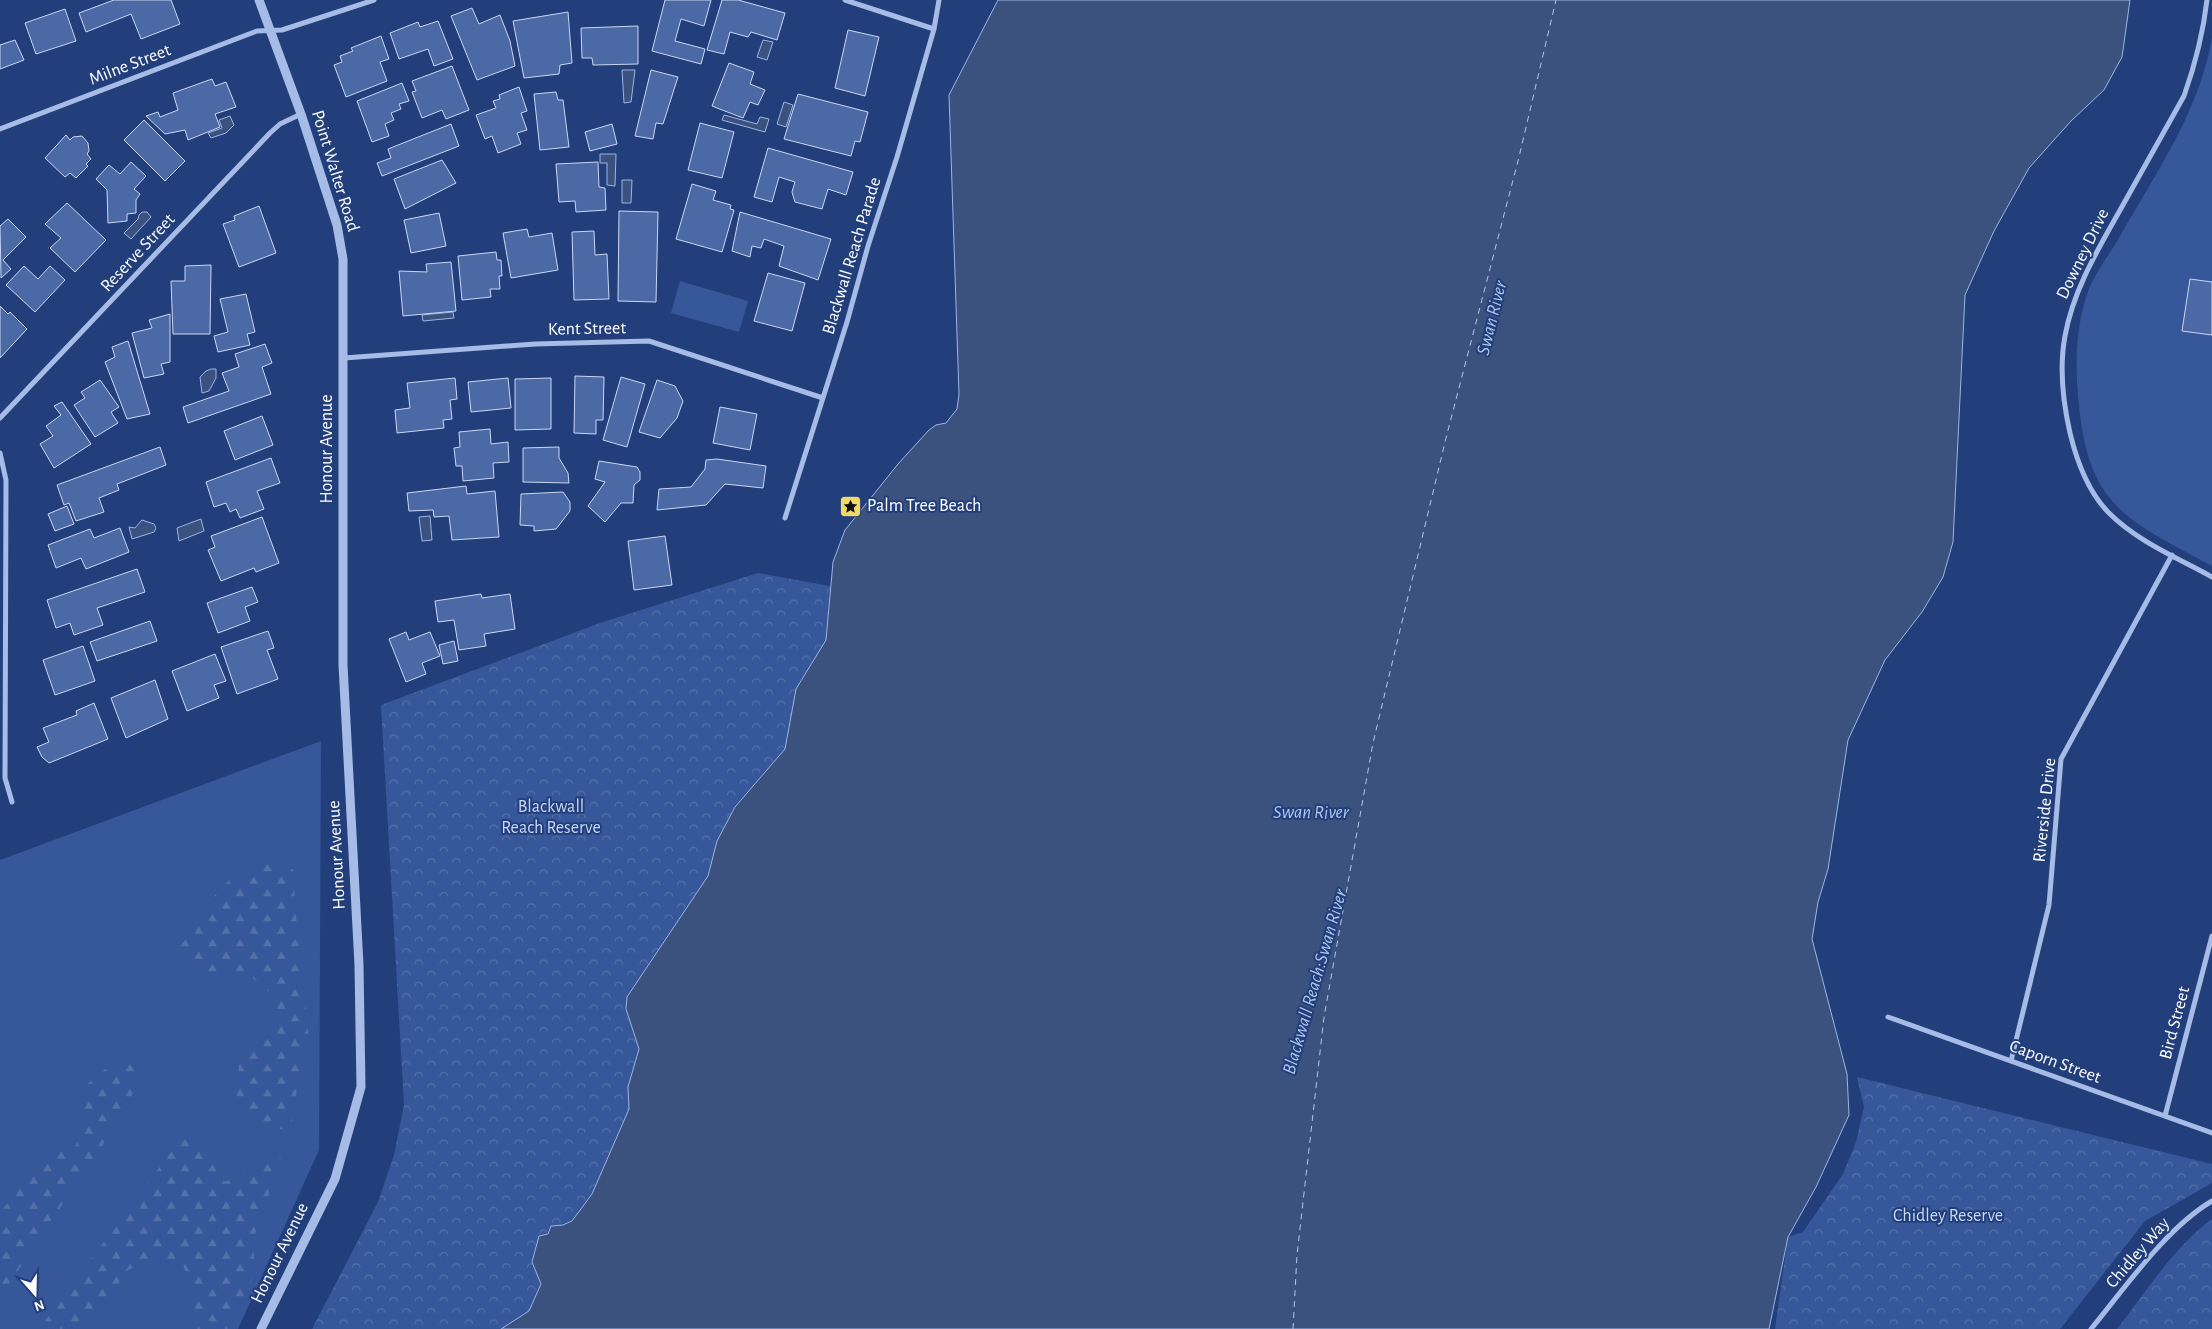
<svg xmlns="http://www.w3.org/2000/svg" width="2212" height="1329" font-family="'Alegreya Sans',sans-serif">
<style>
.green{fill:#365799}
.forest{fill:url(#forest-firs)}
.park{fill:url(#park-crowns)}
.water{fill:#3c527e;stroke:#9ab5e6}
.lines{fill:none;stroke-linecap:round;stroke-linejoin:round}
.ferry{stroke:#b1c6ed;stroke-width:1;stroke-dasharray:6 5;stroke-linecap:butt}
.building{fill:#4b69a5;stroke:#c9d7f4}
.minor{stroke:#a6bbe5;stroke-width:5}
.tertiary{stroke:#a6bbe5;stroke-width:9}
.labels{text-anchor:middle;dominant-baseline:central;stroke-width:4;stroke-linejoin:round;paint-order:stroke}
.street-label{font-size:18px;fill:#fff;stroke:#223f7c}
.poi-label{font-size:18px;fill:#fff;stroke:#223f7c;text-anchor:start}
.park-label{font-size:18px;fill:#c9d7f4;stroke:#223f7c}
.water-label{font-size:19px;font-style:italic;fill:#b1c6ed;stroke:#223f7c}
</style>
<defs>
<pattern id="forest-firs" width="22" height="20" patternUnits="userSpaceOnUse" patternTransform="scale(1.25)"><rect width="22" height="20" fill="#365799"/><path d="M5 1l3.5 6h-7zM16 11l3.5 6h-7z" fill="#5470a8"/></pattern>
<pattern id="park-crowns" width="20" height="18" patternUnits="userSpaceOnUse" patternTransform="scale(1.25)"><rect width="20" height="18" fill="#365799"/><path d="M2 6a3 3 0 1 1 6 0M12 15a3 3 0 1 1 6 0" fill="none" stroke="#5470a8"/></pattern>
</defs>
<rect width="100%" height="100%" fill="#223f7c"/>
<path class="green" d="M2212,37v529c-83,-45 -123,-58 -133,-160 -4,-39 -4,-75 8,-112 7,-20 22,-39 32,-56 36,-64 81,-127 93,-201z
M680,281l68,20 -9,31 -68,-19z
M321,741l-2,409 -81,179h-238v-469z"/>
<path class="forest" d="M262,864l31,5 3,47 13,125 -12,49 -7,42 -31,-10 -22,-24 2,-34 32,-40 3,-28 -25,-21 -46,-4 -30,-16 17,-21 6,-18 31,-34z
M132,1058l10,15 -19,42 -123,182v-84l43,-59 32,-6 7,-24 4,-39 29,-24z
M187,1130l38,52 32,-19 24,-5 -27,79v38l-25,54h-42l10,-34 -14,-29 -25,-9 -30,13 -42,59h-47z"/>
<path class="park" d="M758,573l72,13 -4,54 -30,49 -11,60 -50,58 -18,34 -9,35 -81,121 -1,12 13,40 -11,38 1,22 -37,85 -20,27 -9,4 -12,1 -19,36 9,22 -12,27 -28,18h-189l66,-127 16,-47 10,-50 -23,-400 219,-82z
M1857,1077l355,87v19l-67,38 -85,108h-285l13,-92 15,-5 40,-58 13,-32 8,-35z
M2212,1219v110h-95c29,-37 57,-82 95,-110z"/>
<path class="water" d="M998,0h1132l-8,57 -18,33 -33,31 -42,47 -35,63 -29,64 -12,247 -10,35 -21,35 -37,48 -37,80 -20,129 -10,33 -6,37 35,135 2,41 -33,72 -28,50 -19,92h-1268l28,-18 12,-27 -9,-22 7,-26 9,-2 3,-8 12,-1 9,-4 20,-27 37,-85 -1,-22 11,-38 -13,-40 1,-12 81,-121 9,-35 18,-34 50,-58 11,-60 30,-49 7,-78 12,-32 53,-66 31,-34 7,-5 10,-2 11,-14 2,-15 -10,-299z
M763,40l10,2 -6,18 -10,-3z
M622,70h13l-4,32 -7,1z
M784,102l9,3 -7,22 -9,-3z
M724,115l33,9 3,-7 9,2 -4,13 -43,-12z
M230,116l4,9 -8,8 -15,5 -3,-5 14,-5 -3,-8z
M600,154h16l-1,32 -8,-1v-22h-7z
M622,180h10l-1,23h-9z
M142,212h5l4,5 -20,22 -7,-6 14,-14 1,-4z
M453,312l1,6 -31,3 -1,-6z
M211,369h5v9l-7,13 -7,2 -2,-16 6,-6z
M430,516l2,24 -10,1 -3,-24z
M201,519l3,12 -25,10 -2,-13z
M142,520l12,4 2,4 -2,4 -22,7 -3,-12 6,1z"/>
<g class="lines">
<path class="ferry" d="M1293,1329l4,-74 27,-238 49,-274 73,-305 73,-281 37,-157"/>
</g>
<path class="building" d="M114,0h57l9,24 -39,15 -10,-25 -45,18 -7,-19z
M665,0h46l-7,26 -23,-7 -6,22 30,8 -4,15 -49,-13z
M722,0h16l47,13 -8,27 -26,-8 -3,5 -18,-5 -6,22 -17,-4z
M472,8l7,16 21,-9 10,26 5,25 -38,14 -26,-64z
M65,9l11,32 -40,13 -11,-31z
M568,12l4,51 -12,2 -1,9 -35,4 -11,-57z
M438,21l15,38 -19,7 -6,-17 -29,10 -9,-26 28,-11 2,5z
M638,26v38l-45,1 -1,-7h-10l-1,-30z
M848,30l31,7 -14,59 -30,-8z
M381,36l8,23 -9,3 7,19 -41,16 -12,-32 8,-3 -2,-6 13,-5 -2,-3z
M15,40l9,20 -24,9v-24z
M729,63l25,9 -4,12 15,6 -7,15 -8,-3 -7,16 -31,-12z
M452,66l17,44 -23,9 -4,-9 -20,8 -10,-26 4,-1 -4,-10z
M651,70l27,7 -15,47 -7,-1 -3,16 -18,-3z
M212,79l3,7 11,-4 10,25 -21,7 5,13 -32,13 -3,-10 -20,4 -19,-18 12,-4 2,5 18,-7 -5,-17z
M402,83l7,18 -10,3 2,5 -10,4 3,7 -9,4 4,12 -17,6 -15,-41z
M519,87l8,24 -6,2 6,17 -10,3 4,11 -23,9 -6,-17 -7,3 -9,-24 20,-7 -3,-7 7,-2 -1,-4z
M556,92l2,8h5l6,47 -29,3 -6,-56z
M798,94l70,18 -8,30 -5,-1 -4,15 -67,-17z
M144,120l41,41 -20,20 -41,-41z
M700,123l34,9 -12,46 -34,-8z
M451,124l8,22 -77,30 -5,-13 14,-5 -3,-9z
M612,124l5,20 -27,7 -5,-19z
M66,135l4,5 3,-3 9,-1 6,7 1,8 -2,3 4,5 -5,5 2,2 -12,12 -6,-5 -5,4 -20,-19z
M768,148l85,24 -7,23 -18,-6 -6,20 -27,-7 -3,-10 3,-10 -16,-5 -7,25 -18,-5z
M442,160l14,23 -51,26 -11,-30z
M131,162l15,14 -12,13 6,5 -4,6v13l-9,1v7l-19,2 -1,-33 -11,-11 13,-14 11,9z
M598,162l1,25 6,1 1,22 -30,2 -1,-11 -16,1 -3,-38z
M692,184l24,7 -3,9 18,5 -1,4 4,1 -12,42 -46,-13z
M67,203l39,37 -31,32 -25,-24 11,-10 -16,-14z
M259,206l17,47 -37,14 -16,-43 12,-4 -1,-4z
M619,211l39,1 -2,90 -38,-1z
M740,212l91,27 -13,41 -39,-14 5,-20 -20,-7 -3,9 -9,-2 -2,11 -18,-6z
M439,213l7,33 -35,7 -7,-33z
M8,219l18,18 -23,23 8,9 -10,9 -1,-52z
M527,229l2,8 23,-4 6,37 -47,8 -8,-45z
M594,231l1,24 12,-1 2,45 -35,1 -2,-68z
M496,252l1,8h4l1,16h-3l1,13h-10l1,8 -29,3 -4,-44z
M451,262l5,49 -53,5 -4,-45 28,1 -1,-8z
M211,265l-1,69h-37l-2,-53h14v-15z
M24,266l14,13 12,-13 15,14 -30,32 -29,-27z
M768,273l37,10 -13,48 -38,-10z
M2190,279l22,3v53l-30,-4z
M246,294l9,38 -8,2 3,11 -32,7 -4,-16 14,-4 -8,-33z
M0,306l8,8 2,-2 17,17 -27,29z
M170,314v48l-9,2 3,10 -20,4 -12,-45 20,-5 -3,-8z
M128,341l22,73 -23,5 -22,-57 10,-5 -3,-10z
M265,344l7,19 -10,4 9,27 -83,29 -5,-16 46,-16 -7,-18 17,-6 -4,-13z
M575,376l29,1 -1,43h-7v14l-22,-1z
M621,377l24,7 -18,63 -24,-7z
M455,378l2,21 -7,1 2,19 -9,1 1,8 -47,5 -2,-23 15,-2 -3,-25z
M508,378l3,30 -40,4 -3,-30z
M551,378v51l-36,1v-51z
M100,380l19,27 -8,5 7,11 -23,14 -21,-32 11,-7 -4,-6z
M657,380l18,6 8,15 -6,17 -17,20 -21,-6z
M62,402l29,42 -37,24 -14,-24 13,-8 -7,-10 15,-11 -7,-9z
M720,407l37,7 -7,36 -37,-7z
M262,416l11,29 -38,15 -11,-29z
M490,429l1,15 17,-2 1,20 -16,1 1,15 -31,3 -1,-15h-6l-2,-18 6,-1 -1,-15z
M160,447l6,18 -49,19 2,6 -20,8 5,14 -28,9 -7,-18 -5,2 -7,-20z
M559,447v11l9,15 1,10 -46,-1v-34z
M271,458l9,25 -23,8 7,18 -24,9 -4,-9 -6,3 -4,-9 -12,4 -8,-25z
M717,459l49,7 -3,22 -38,-4 -19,21 -49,5 2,-21 32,-2 14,-18 1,-9z
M599,461l38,6 3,5v8l-6,5 -1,18h-12l-16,19 -17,-16 17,-24 -10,-3z
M466,486l1,8 28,-3 4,46 -47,3 -3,-24 -15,1 -1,-7 -24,1 -2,-18z
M563,492l7,10v9l-14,18 -22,2v-5l-14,-1 1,-31z
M67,506l7,18 -19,7 -7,-17z
M262,517l17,46 -23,9 -2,-4 -33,13 -13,-31 7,-3 -4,-11z
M120,528l9,24 -43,17 -5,-11 -25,10 -8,-23 42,-16 4,9z
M665,536l7,49 -38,5 -6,-49z
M137,569l8,23 -48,16 6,17 -29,10 -4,-12 -14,5 -9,-28z
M252,587l6,15 -13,5 5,14 -32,12 -11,-30z
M481,594l1,4 28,-4 5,35 -31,5 2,12 -27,4 -5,-30 -16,2 -3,-21z
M150,621l7,20 -60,20 -7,-19z
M268,631l6,17 -7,2 11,29 -41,15 -16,-47z
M406,632l3,8 21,-8 10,24 -18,7 4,11 -20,8 -17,-43z
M454,641l4,20 -15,3 -4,-19z
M83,646l12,35 -40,14 -12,-35z
M215,654l11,27 -12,4 5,13 -32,13 -15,-40z
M155,680l13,39 -42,19 -15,-40z
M94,703l14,36 -59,24 -7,-6 -5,-10 12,-5 -6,-14 34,-13 -1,-4z"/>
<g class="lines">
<path class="minor" d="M845,0l89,29
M2207,0c-4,34 -12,65 -23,96 -22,39 -43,77 -65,116 -22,39 -46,79 -54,124 -6,32 -2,66 5,97 7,29 18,59 39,80 29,29 69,45 103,64
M0,129l257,-98 25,-1 92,-30
M344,358l191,-14 114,-3 174,57
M0,418l270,-285 10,-9 21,-10
M0,453l6,27 -1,298 7,24
M785,518l62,-196 21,-76 29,-89 37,-128 5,-29
M1888,1017l324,116
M2011,1061l38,-156 12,-146 111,-204
M2165,1116l47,-180
M2091,1329c34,-41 75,-101 121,-128"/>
<path class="tertiary" d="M259,0l42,114 36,111 6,34v406l16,300 2,122 -26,92 -74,150"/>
</g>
<defs>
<symbol id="sight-square" viewBox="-11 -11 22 22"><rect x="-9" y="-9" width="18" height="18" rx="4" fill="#f1d968" stroke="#223f7c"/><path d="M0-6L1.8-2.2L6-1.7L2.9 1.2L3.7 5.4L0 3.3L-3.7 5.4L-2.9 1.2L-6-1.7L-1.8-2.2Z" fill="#111"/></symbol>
</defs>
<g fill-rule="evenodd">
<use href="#sight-square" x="838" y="494" width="25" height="25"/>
</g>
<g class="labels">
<g class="street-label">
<text transform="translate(130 65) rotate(-21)">Milne Street</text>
<text transform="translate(335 171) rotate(73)">Point Walter Road</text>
<text transform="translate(138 253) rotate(-47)">Reserve Street</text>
<text transform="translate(2083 254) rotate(-64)">Downey Drive</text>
<text transform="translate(852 256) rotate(-73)">Blackwall Reach Parade</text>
<text transform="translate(587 329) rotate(-1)">Kent Street</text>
<text transform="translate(327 449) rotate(-90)">Honour Avenue</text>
<text transform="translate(2045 810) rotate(-84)">Riverside Drive</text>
<text transform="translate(337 855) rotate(-93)">Honour Avenue</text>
<text transform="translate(2175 1023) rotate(-75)">Bird Street</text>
<text transform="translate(2055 1062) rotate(20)">Caporn Street</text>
<text transform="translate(280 1253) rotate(-64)">Honour Avenue</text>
<text transform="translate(2138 1253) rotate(-49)">Chidley Way</text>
</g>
<g class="poi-label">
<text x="867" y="506">Palm Tree Beach</text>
</g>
<g class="park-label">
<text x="551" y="807">Blackwall<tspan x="551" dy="21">Reach Reserve</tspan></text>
<text x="1948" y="1216">Chidley Reserve</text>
</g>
<g class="water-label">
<text transform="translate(1492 318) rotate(-76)">Swan River</text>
<text x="1311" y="812">Swan River</text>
<text transform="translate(1315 982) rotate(-74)">Blackwall Reach:Swan River</text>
</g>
</g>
<g transform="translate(35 1294) rotate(160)" stroke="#223f7c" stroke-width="4" paint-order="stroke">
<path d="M0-4L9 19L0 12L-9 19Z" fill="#ffffff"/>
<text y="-8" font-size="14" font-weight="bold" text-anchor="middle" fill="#ffffff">N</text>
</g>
</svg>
